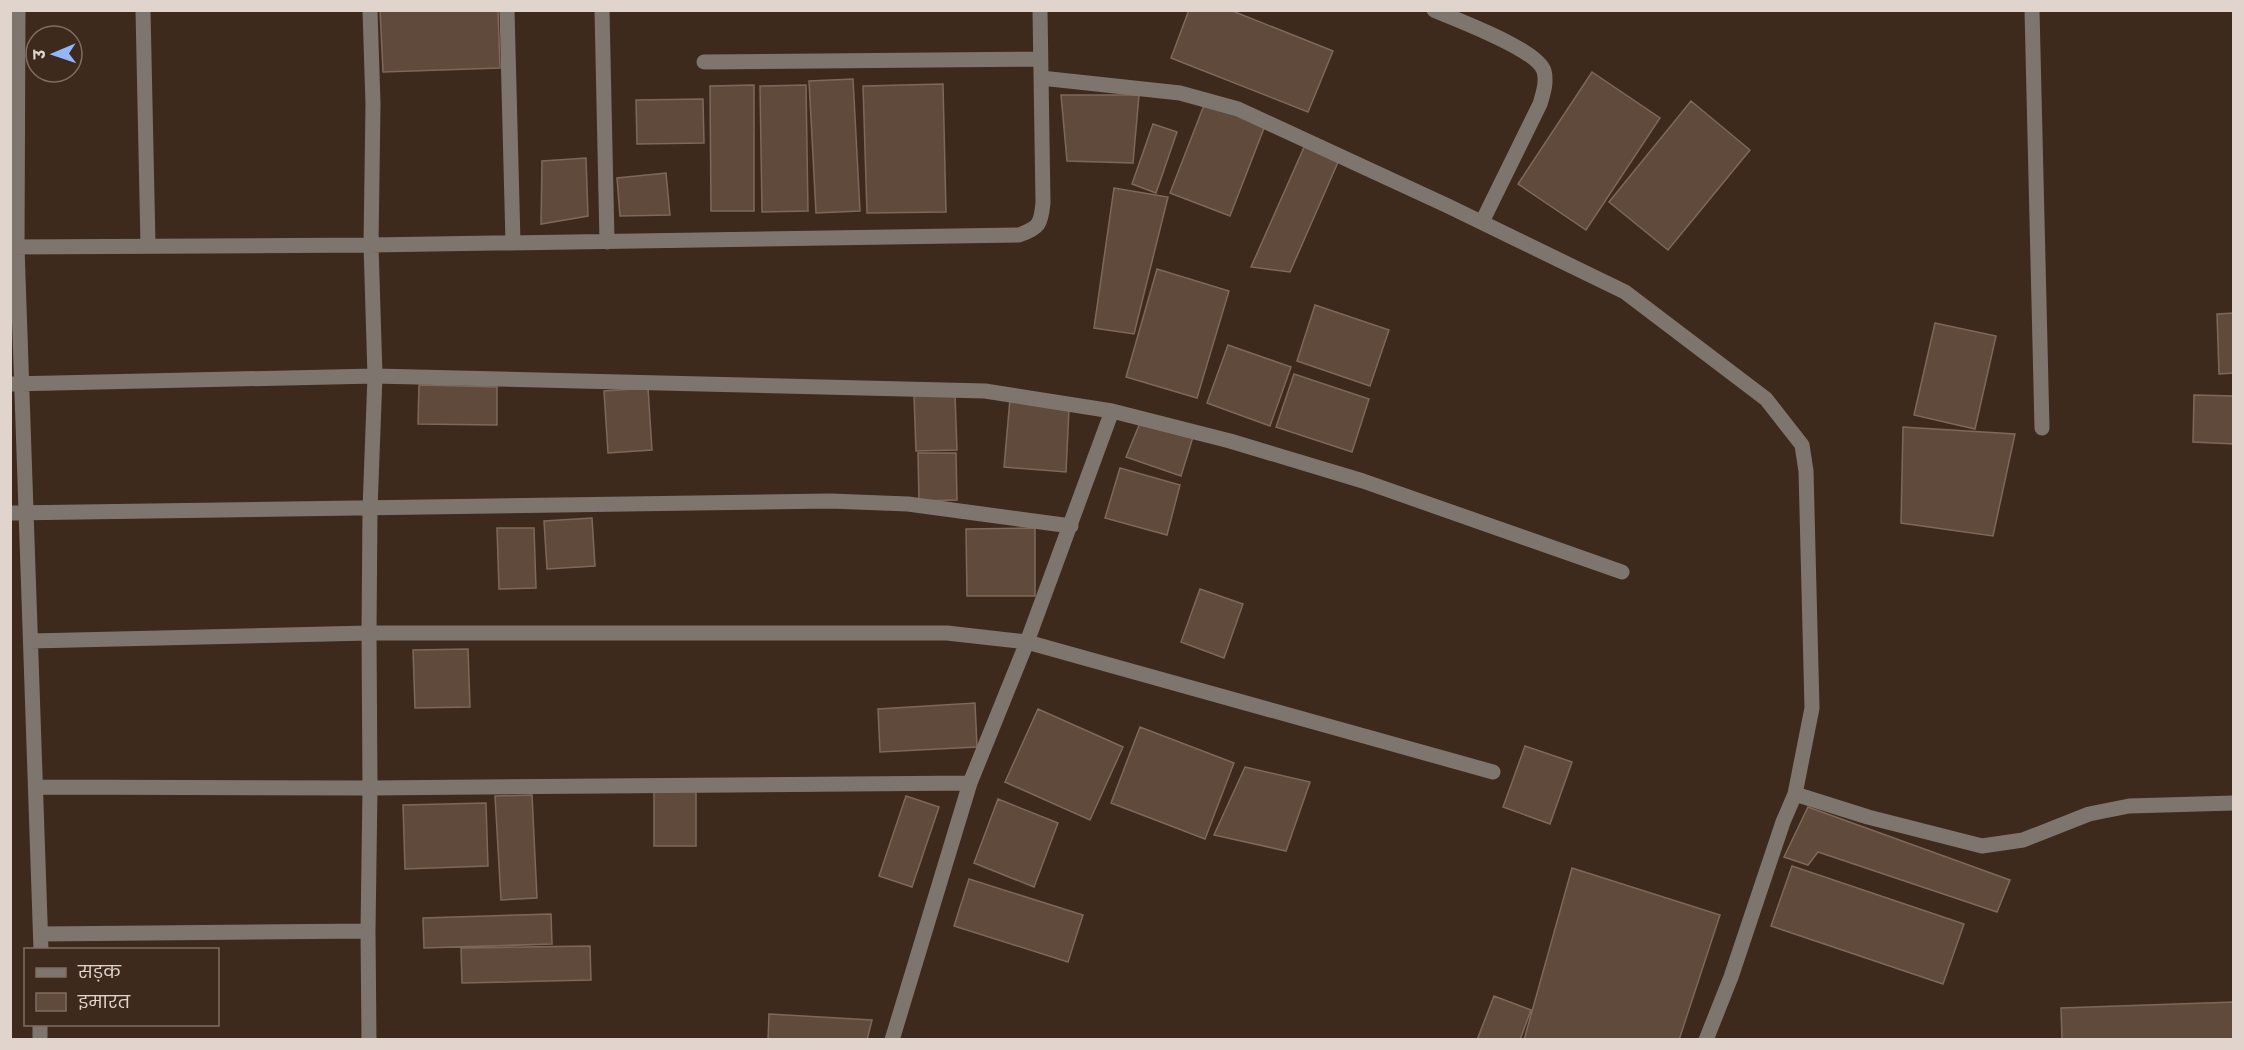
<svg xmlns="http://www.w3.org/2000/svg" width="2244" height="1050" font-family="Poppins,'Noto Sans Devanagari',sans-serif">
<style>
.building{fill:#5f4a3c;stroke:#7f685a;stroke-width:1.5}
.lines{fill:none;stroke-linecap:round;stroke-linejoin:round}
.minor{stroke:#7f756f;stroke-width:15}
</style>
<rect width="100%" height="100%" fill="#3d2a1d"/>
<path class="building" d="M380,10h118l2,58 -117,4z
M1189,10h41l103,41 -25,61 -137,-54z
M1592,72l68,46 -74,112 -68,-46z
M853,79l7,132 -44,2 -7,-132z
M943,84l3,128 -79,1 -4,-127z
M754,85v126h-43l-1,-125z
M806,85l2,126 -46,1 -2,-126z
M1061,95h78l-6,68 -66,-2z
M703,99l1,44 -67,1 -1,-44z
M1206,100l60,23 -36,93 -60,-23z
M1691,101l59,49 -82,100 -59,-48z
M1153,124l24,8 -21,61 -24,-9z
M1305,145l34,15 -49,112 -39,-5z
M586,158l2,58 -47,8 1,-63z
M666,173l4,42 -50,1 -3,-38z
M1114,188l54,9 -34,137 -40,-6z
M1157,269l72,22 -32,107 -71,-21z
M1315,305l74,25 -19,56 -73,-25z
M2234,313v60l-15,1 -2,-60z
M1935,323l61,13 -21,93 -61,-14z
M1228,345l63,22 -21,59 -63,-23z
M1294,374l75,25 -17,53 -76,-25z
M419,385l78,2v38l-79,-1z
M648,388l4,62 -44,3 -4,-62z
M955,394l2,56 -41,1 -2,-56z
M2194,395l40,1v48l-41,-2z
M1010,399l59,10 -3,63 -62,-5z
M1140,423l53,14 -12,39 -55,-19z
M1903,427l112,7 -22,102 -92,-13z
M918,453h38l1,47 -38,1z
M1120,468l60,17 -13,50 -62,-17z
M592,518l3,48 -48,3 -3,-48z
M497,528h37l2,60 -37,1z
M1035,528v68h-68l-1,-67z
M1200,589l43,15 -19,54 -43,-16z
M468,649l2,58 -55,1 -2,-58z
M975,703l2,44 -97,5 -2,-43z
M1038,709l85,38 -33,73 -85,-38z
M1140,727l94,36 -29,76 -94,-36z
M1525,746l47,16 -22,62 -47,-17z
M1245,767l65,15 -24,69 -72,-16z
M696,791v55h-42v-54z
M532,795l5,103 -36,2 -6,-104z
M906,796l33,11 -27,80 -33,-11z
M998,799l60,24 -24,64 -60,-24z
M486,803l2,63 -83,3 -2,-64z
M1808,807l202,73 -13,32 -179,-60 -10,13 -24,-8z
M1792,866l172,58 -21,60 -172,-58z
M1572,868l148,47 -41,125h-155z
M969,879l114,36 -15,47 -114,-36z
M551,914l1,30 -128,4 -1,-30z
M590,946l1,34 -129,3 -1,-35z
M1494,996l37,14 -11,30h-43z
M2234,1002v38h-172l-1,-32z
M769,1014l103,6 -5,20h-99z"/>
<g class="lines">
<path class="minor" d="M18,10l-1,237 24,703
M143,10l5,235
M507,10l6,233
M602,10l5,232
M1434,10c23,10 103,39 110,61 3,11 -1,23 -4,33l-58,118
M2032,10l10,418
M704,62l336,-3
M1041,78l139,15 58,16 210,97 177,86 141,107 36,46 4,26 6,237 -17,86 -12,28 -52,155 -25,63
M10,247l361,-2 648,-10c20,-7 22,-11 24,-32l-3,-193
M10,384l365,-8 610,15 127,20 118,30 133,40 259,91
M10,513l820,-12 78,3 163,22
M31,641l338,-8h578l80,9 466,130
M36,787l334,1 600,-5
M1795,794l73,23 114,29 41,-6 66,-26 40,-8 105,-3
M41,934l327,-3
M40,1040v-16
M369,1040l-1,-109 2,-143 -1,-155 1,-124 5,-133 -4,-131 2,-141 -3,-94
M892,1040l78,-257 57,-141 85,-231"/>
</g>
<rect width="2244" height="1050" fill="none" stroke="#e1d4cc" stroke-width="24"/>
<rect x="24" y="948" width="195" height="78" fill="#3d2a1d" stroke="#7f6e63" stroke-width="1.5"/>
<rect x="36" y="968" width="30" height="9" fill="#7f756f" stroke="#7f6e63" stroke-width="1.5"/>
<text x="78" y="978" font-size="18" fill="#e1d4cc">सड़क</text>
<rect x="36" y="993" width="30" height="18" fill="#5f4a3c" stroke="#7f6e63" stroke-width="1.5"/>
<text x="78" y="1008" font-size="18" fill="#e1d4cc">इमारत</text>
<g transform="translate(54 54) rotate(268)"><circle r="28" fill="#3d2a1d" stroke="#7f6e63" stroke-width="1.5"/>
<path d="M0-4.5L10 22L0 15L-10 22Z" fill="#93b7fd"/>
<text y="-9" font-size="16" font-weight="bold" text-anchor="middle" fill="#e1d4cc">उ</text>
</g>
</svg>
